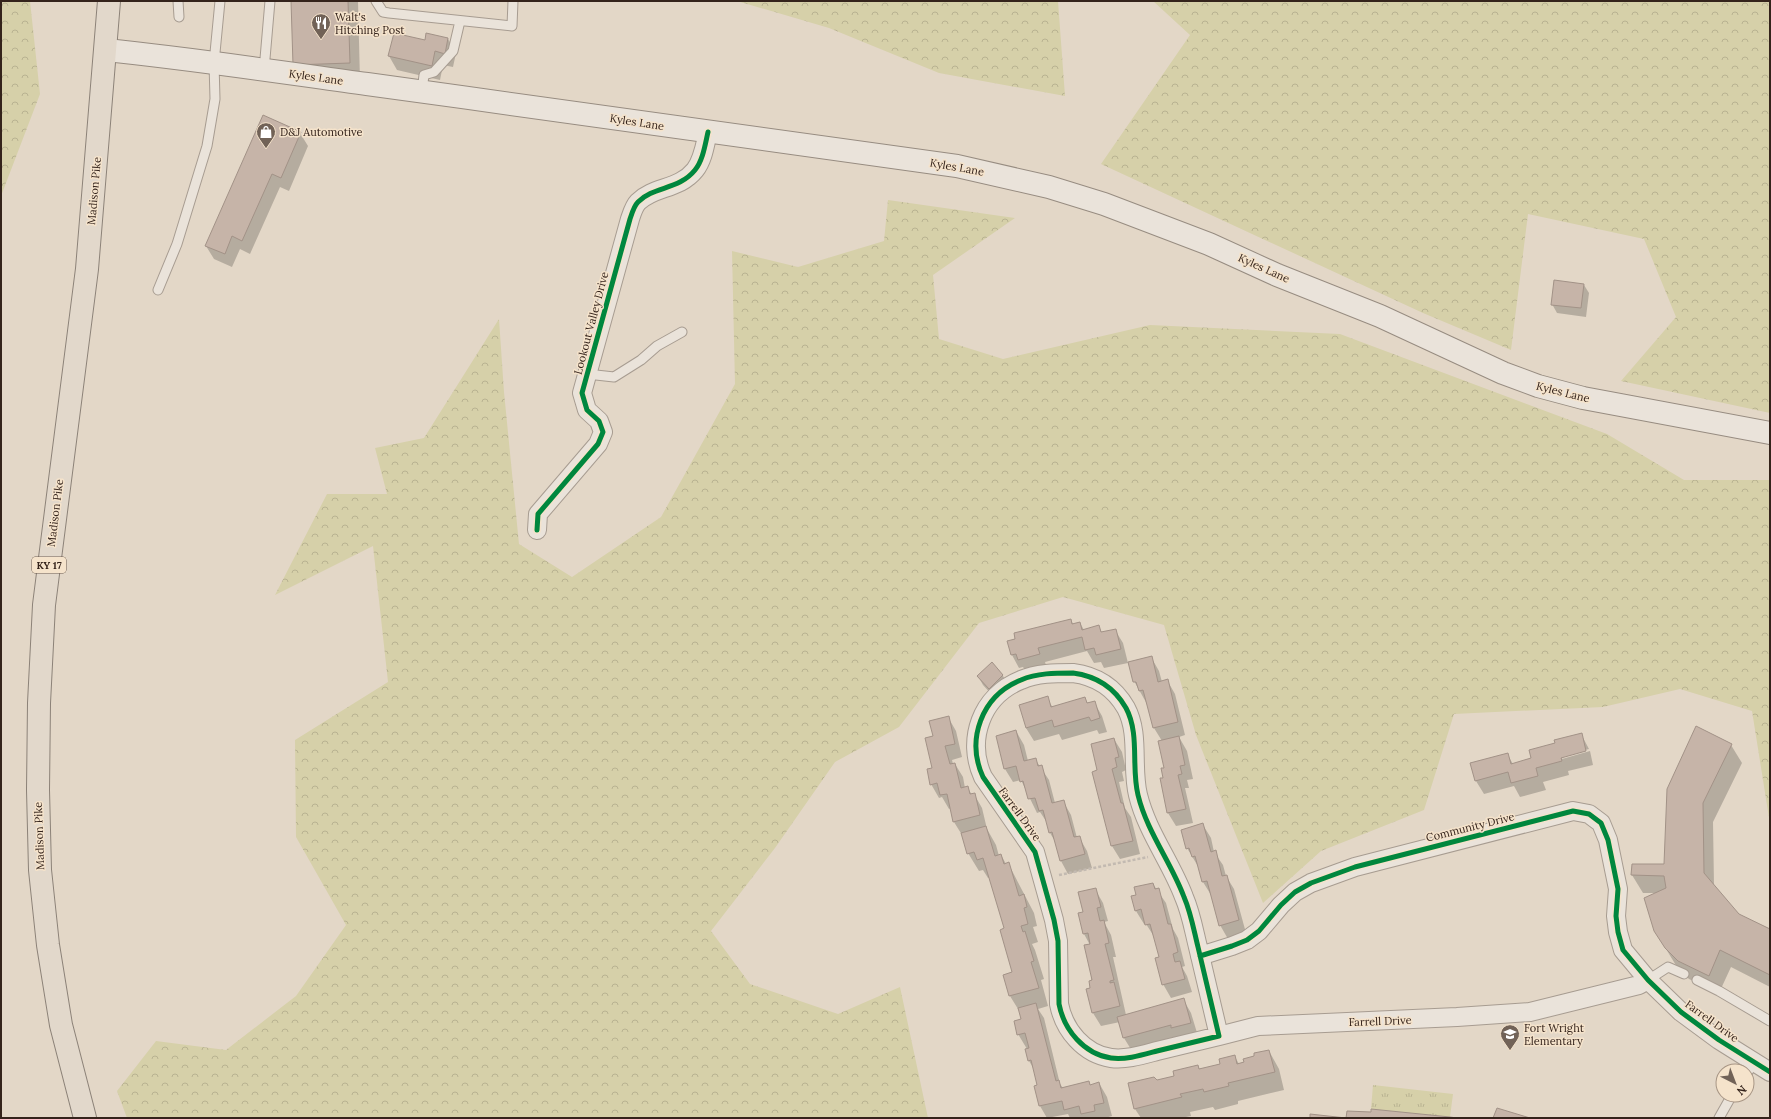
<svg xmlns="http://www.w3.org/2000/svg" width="1771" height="1119" font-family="Lora,serif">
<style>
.grass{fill:url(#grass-tufts)}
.forest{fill:url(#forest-crowns)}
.shadow{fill:#0003}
.building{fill:#c6b4a8;stroke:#a29287}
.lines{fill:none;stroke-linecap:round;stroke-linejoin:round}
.service-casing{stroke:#a79c91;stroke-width:11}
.minor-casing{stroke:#a79c91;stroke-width:20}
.secondary-casing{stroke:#978c81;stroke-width:24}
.primary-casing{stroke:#8c8278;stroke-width:24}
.path{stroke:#c3bab1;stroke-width:2.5;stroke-dasharray:3 2;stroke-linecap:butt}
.service{stroke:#eae3da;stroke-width:9}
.minor{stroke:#eae3da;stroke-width:18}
.secondary{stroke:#eae3da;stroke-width:22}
.primary{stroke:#e2d8cb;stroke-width:22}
.cycleway-casing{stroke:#f5e3cb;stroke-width:8}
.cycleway{stroke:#00873e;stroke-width:5}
.labels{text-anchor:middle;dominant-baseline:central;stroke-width:3;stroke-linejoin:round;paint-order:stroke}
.shield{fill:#f5e3cb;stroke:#6e5d50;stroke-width:1}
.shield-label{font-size:10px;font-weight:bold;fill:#34231b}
.poi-label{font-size:11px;fill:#34231b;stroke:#f5e3cb;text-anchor:start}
.street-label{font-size:11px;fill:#34231b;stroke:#f5e3cb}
</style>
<defs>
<pattern id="grass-tufts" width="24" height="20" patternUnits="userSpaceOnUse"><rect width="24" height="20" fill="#d6d0a9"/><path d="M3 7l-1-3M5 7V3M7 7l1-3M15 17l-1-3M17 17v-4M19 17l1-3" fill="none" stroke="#b8b291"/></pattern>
<pattern id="forest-crowns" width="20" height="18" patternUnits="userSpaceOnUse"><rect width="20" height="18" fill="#d6d0a9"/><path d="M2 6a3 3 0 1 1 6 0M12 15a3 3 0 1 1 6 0" fill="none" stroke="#b8b291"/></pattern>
</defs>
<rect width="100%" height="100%" fill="#e3d7c7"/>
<path class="grass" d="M1373,1085l80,9 -3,23 -79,-8z"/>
<path class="forest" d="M1,1h29l10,93 -39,102z
M737,1h321l7,95 -126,-23 -110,-45z
M1153,1h617v412l-149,-32 55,-64 -32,-78 -116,-25 -17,136 -88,-37 -322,-149 89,-129z
M888,200l127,18 -82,57 6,64 64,20 147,-34 190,9 267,100 77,46h86v344l-18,-113 -72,-22 -77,18 -149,7 -30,96 -103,41 -58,52 -67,-168 -32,-110 -101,-28 -84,26 -80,104 -64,35 -60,86 -64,83 39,53 88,30 62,-27 28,131h-801l-10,-27 39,-50 70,9 70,-54 50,-71 -50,-88 -1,-97 93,-58 -15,-136 -98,49 52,-101h60l-12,-46 49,-10 75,-119 5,73 15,152 53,33 89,-60 74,-133 -3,-133 66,16 86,-26z"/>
<path class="shadow" d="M292,1h66l2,80 -56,2z
M427,35l21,4 8,14 -3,14 -10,-2 -3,15 -43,-10 -8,-14 37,-14z
M300,133l8,13 -19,45 -9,-4 -30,67 -10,-5 -8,18 -18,-8 -8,-13z
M1584,285l5,8 -3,24 -29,-4 -5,-9z
M1071,620l2,4 7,-1 4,7 15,-3 3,6 13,-3 8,13 5,20 -24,5 -3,-6 -7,1 -7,-12 -42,11 2,6 -20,5 -4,-6 -4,1 -7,-13z
M1151,657l8,14 3,11 5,-2 8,14 10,41 -6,2 8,14 6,28 -6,1 2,8h-4l8,35 -17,3 -8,-13 -6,-72 -8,-13 -7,-24 -13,-23z
M992,664l11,12 5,9 -14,12 -11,-12 -5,-9z
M1047,698l6,10 32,-10 3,6 6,-2 8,14 5,16 -8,2 -2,-4 -35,10 -3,-6 -25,7 -8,-13z
M948,717l8,14 6,26 -10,3 1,4h2l8,13 2,11 2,-1 5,8 2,-1 8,14 5,21 9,16 3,11 2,-1 5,9 2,-1 26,50 3,13 -4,1 5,15 -6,2 3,6 9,29 -3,1 7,26 -10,3 6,9 16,66 3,4 25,-6 2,4 9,-3 8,14 5,19 -7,2h-35l-2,-4 -21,4 -7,-12 -5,-19 3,-1 -4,-17 -5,-8 -2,-12 -9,-15 4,-14 -1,-6 -11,-18 -6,-21 10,-3 -8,-43 -16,-52 -2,1 -5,-8 -4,1 -11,-18 -6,-18 -8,-13 -3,-14 -2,1 -7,-12 -3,1 -8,-14 3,-16v-31z
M1016,731l8,14 4,16 7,-2 14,21 6,23 8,-2 8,14 6,23 2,-1 8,14 5,17 -24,6 -7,-13 -5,-18 -6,-10 -2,-9 -8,-12 -3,1 -16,-33 -8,2 -8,-13 -8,-33z
M1581,734l8,15 -27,7v3l28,-8 3,14 -25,6 1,4 -26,7 3,8 -26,7 -6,-11 -30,8 -8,-13 -5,-17 36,-10 6,10 20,-5 23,-15z
M1114,739l8,13 4,18 -4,2 2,9 -5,1 6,26 6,9 9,37 -20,5 -8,-13 -14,-75z
M1731,745l11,18 -29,59 1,64 24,29 32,15v57l-39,-20 -12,26 -30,-14 -12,-12 -22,-36 2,-38h-14l-11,-18 33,-10z
M1203,825l8,13 3,14 9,13 3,11 8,13 12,44 -18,6 -8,-14 -9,-30 -8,-13 -4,-14 -12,-20z
M1153,884l13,19 7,26 5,9 7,28 -3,1 5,9 5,16 -21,6 -8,-14 -3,-26 -5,-20 -9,-14h-2l-8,-13 -4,-14 6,-2z
M1095,889l8,14 5,18 -4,1 7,13 5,22h-3l13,58 57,-16 8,14 7,23 -66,15 -8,-13 -4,-16 -19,4 -8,-13 -3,-68 -6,-11v-21z
M1269,1051l10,18 5,21 -46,11v3l-23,6 -2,-3 -23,5 1,4 -10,2h-40l-6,-9 21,-28 19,-4 23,-11 2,4 21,-5 14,-8 4,7 6,-1z"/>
<path class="building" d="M291,1h57l2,62 -57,2z
M394,33l31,7 1,-7 22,5 -3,16 -10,-3 -3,15 -44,-10z
M263,115l38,17 -20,46 -9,-4 -30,67 -10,-5 -7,18 -20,-8z
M1554,280l30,4 -3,24 -30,-3z
M1071,619l1,5 8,-2 2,8 17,-5 2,7 15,-3 5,20 -25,6 -2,-7 -9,2 -3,-13 -44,11 2,6 -22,6 -2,-6 -5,1 -4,-14 8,-2 -1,-6z
M1152,656l6,26 10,-3 10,43 -25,6 -10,-38 -4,1 -3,-9h-3l-5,-20z
M992,662l11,13 -14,14 -12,-13z
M1048,696l3,11 34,-10 2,6 8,-2 5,17 -9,3 -2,-4 -35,10 -2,-7 -26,8 -7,-23z
M949,716l6,28 -10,2 5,18 5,-1 6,25 7,-2 2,8 5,-1 5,22 -27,7 -6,-28 -7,1 -3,-12 -7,2 -3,-16 5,-1 -7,-30 8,-2 -4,-15z
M1696,726l36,18 -29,59 1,70 35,41 31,15v46l-50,-25 -11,26 -31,-15 -13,-13 -11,-17 -10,-33 22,-10 -2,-12 -33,-1 1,-11h32l3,-75z
M1016,730l8,31 12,-3 2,8 4,-1 10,38 12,-3 10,37 6,-1 5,18 -25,7 -8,-29 -3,1 -6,-23 -4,1 -4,-13 -7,1 -5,-18 -3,1 -4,-16 -12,3 -8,-33z
M1582,733l4,18 -25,7 1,3 -26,7 2,8 -27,7 -3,-11 -33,9 -5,-18 38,-10 3,11 20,-6 -2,-8 26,-7 -1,-3z
M1179,736l6,29 -5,1 2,8 -4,1 8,34 -19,4 -7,-35h3l-2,-10h3l-6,-27z
M1114,738l5,19 -4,1 2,9 -5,2 9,34h2l10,38 -22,5 -19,-74 5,-2 -6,-26z
M1203,823l8,29 5,-2 6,26 5,-1 12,45 -20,6 -12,-45 -5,1 -7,-26 -3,1 -3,-9 -3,1 -5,-19z
M986,826l9,30 6,-2 3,10 5,-2 10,34 5,-2 3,13 -3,1 4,16 -7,2 2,6 2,-1 9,30 -3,1 8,26 -30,8 -6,-21 9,-3 -12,-42 4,-2 -21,-70 -6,2 -3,-8 -7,2 -6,-21z
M1153,883l2,6 4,-1 9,36h3l7,28 -5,2 2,8 5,-1 5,18 -23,6 -7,-27 4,-1 -9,-33 -5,1 -4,-16 -6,2 -4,-15 5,-1 -2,-8z
M1096,888l5,19 -4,1 3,13 4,-1 5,23 -4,1 9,36 -4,1v2l4,-1 6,24 -28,7 -6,-24 4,-1 -1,-7 3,-1 -8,-35 6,-1 -2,-11 -5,1 -5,-21 5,-1 -5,-20z
M1184,998l7,25 -20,5v-3l-48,13 -6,-21z
M1036,1003l20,78 3,-1 2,8 28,-7 1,4 9,-3 5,21 -10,2 1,6 -14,3 -2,-8 -15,4 -2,-9 -23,5 -5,-20 3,-1 -6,-25 -3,1 -3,-12 4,-1 -4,-15 -8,2 -3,-14 7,-2 -3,-11z
M1269,1050l6,22 -47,11 1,3 -25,6 -1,-3 -23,5 2,3 -48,12 -6,-26 26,-6 3,3 17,-4 -1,-5 25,-6 1,4 21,-5 -1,-5 16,-4 2,9 7,-2 -1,-3 11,-3v-3z
M1497,1108l33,10h-37z
M1371,1109l79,8 7,1h-147v-4l36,4 1,-7 24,1z"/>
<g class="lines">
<defs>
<path id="service" d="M178,1l1,16
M376,1l7,11 6,1 123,13 1,-25
M264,70l6,-69
M422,91l2,-16 10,-3 19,-21 7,-30
M158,290l19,-46 30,-98 8,-47 -1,-36 6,-62
M587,374l27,3 27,-17 16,-14 25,-14
M1648,980l20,-13 16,7
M1697,980l22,11 51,30
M1747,1073l7,-10
M1719,1118l13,-23"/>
<path id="minor" d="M537,530l1,-16 60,-70 5,-12 -4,-11 -12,-11 -5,-17 48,-174c2,-6 4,-13 8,-17 16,-16 41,-12 57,-32 8,-10 10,-25 13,-38
M1073,673c23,3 41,14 53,35 14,26 5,59 12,87 9,37 33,67 46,102 7,16 10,34 14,50 7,30 14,59 21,89 -21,5 -42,10 -62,15 -15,4 -31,9 -46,7 -27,-4 -47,-28 -52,-54l-1,-63 -4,-21 -19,-68 -52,-75c-17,-37 -2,-81 38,-97 16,-7 34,-7 52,-7z
M1200,956l32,-10 15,-6 12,-9 22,-26 14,-13 16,-9 44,-16 218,-56 16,3 12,9 7,17 10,49 -2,27 2,16 5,18 25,30 33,32 38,28 51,32
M1219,1036l39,-10 199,-9 73,-5 109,-27 9,-5"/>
<path id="secondary" d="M106,50c88,9 174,22 261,34 197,27 394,56 590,82l92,21 55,17 105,40 68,31 103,41 123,57 35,13 45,12 187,35"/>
<path id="primary" d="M85,1118l-24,-93 -13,-80 -8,-75 -2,-80 1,-87 5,-98 43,-336 22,-268"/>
</defs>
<use href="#service" class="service-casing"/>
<use href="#minor" class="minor-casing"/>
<use href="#secondary" class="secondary-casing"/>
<use href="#primary" class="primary-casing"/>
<path class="path" d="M1059,875l89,-18"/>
<use href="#service" class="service"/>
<use href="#minor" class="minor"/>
<use href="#secondary" class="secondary"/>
<use href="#primary" class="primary"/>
<defs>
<path id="cycleway" d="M537,530l1,-16 60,-70 5,-12 -4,-11 -12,-11 -5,-17 48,-174c2,-6 4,-13 8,-17 16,-16 41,-12 57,-32 8,-10 10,-25 13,-38
M1073,673c23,3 41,14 53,35 14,26 5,59 12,87 9,37 33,67 46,102 7,16 10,34 14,50 7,30 14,59 21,89 -21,5 -42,10 -62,15 -15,4 -31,9 -46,7 -27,-4 -47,-28 -52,-54l-1,-63 -4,-21 -19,-68 -52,-75c-17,-37 -2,-81 38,-97 16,-7 34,-7 52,-7z
M1200,956l32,-10 15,-6 12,-9 22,-26 14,-13 16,-9 44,-16 218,-56 16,3 12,9 7,17 10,49 -2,27 2,16 5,18 25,30 33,32 38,28 51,32"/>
</defs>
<use href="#cycleway" class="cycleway-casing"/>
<use href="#cycleway" class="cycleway"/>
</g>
<defs>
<symbol id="restaurant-pin" viewBox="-11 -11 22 30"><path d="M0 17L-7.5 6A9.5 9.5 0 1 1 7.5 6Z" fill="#716257" stroke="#f5e3cb"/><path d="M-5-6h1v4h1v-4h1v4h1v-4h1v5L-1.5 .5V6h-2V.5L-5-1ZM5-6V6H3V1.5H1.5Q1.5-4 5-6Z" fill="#fff"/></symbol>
<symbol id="shop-pin" viewBox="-11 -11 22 30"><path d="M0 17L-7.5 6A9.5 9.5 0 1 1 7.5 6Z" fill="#716257" stroke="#f5e3cb"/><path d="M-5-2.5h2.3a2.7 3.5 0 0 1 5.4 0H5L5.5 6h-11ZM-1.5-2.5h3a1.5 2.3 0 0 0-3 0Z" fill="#fff"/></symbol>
<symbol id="school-pin" viewBox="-11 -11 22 30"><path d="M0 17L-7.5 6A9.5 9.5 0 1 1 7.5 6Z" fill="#716257" stroke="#f5e3cb"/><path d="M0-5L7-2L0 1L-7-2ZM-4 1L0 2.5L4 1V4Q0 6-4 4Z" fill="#fff"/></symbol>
</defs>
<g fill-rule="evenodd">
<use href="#restaurant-pin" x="310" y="12" width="22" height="30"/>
<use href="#shop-pin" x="255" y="121" width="22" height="30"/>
<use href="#school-pin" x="1499" y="1023" width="22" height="30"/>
</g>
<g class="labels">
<rect class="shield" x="32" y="557" width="34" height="16" rx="3"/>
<g class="shield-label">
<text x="49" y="565">KY 17</text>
</g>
<g class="poi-label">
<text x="335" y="17">Walt's<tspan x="335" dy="13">Hitching Post</tspan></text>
<text x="280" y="132">D&amp;J Automotive</text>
<text x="1524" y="1028">Fort Wright<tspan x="1524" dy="13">Elementary</tspan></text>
</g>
<g class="street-label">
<text transform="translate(316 77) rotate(8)">Kyles Lane</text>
<text transform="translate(637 122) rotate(9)">Kyles Lane</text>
<text transform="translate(957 167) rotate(10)">Kyles Lane</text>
<text transform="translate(94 191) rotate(-85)">Madison Pike</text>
<text transform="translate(1264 268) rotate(24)">Kyles Lane</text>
<text transform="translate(591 323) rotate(-75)">Lookout Valley Drive</text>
<text transform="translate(1563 392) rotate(14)">Kyles Lane</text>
<text transform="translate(55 513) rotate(-83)">Madison Pike</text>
<text transform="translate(1020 814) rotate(54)">Farrell Drive</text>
<text transform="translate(1470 827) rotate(-14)">Community Drive</text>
<text transform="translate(39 836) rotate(-92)">Madison Pike</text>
<text transform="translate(1380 1021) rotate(-2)">Farrell Drive</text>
<text transform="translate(1712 1021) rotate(36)">Farrell Drive</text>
</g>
</g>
<rect width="1771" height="1119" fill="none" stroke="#34231b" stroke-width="4"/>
<g transform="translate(1735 1083) rotate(138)"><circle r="19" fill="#f5e3cb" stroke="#a89685"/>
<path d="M0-3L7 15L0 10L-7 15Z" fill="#716257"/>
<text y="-6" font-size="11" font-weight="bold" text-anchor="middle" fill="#34231b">N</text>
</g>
</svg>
